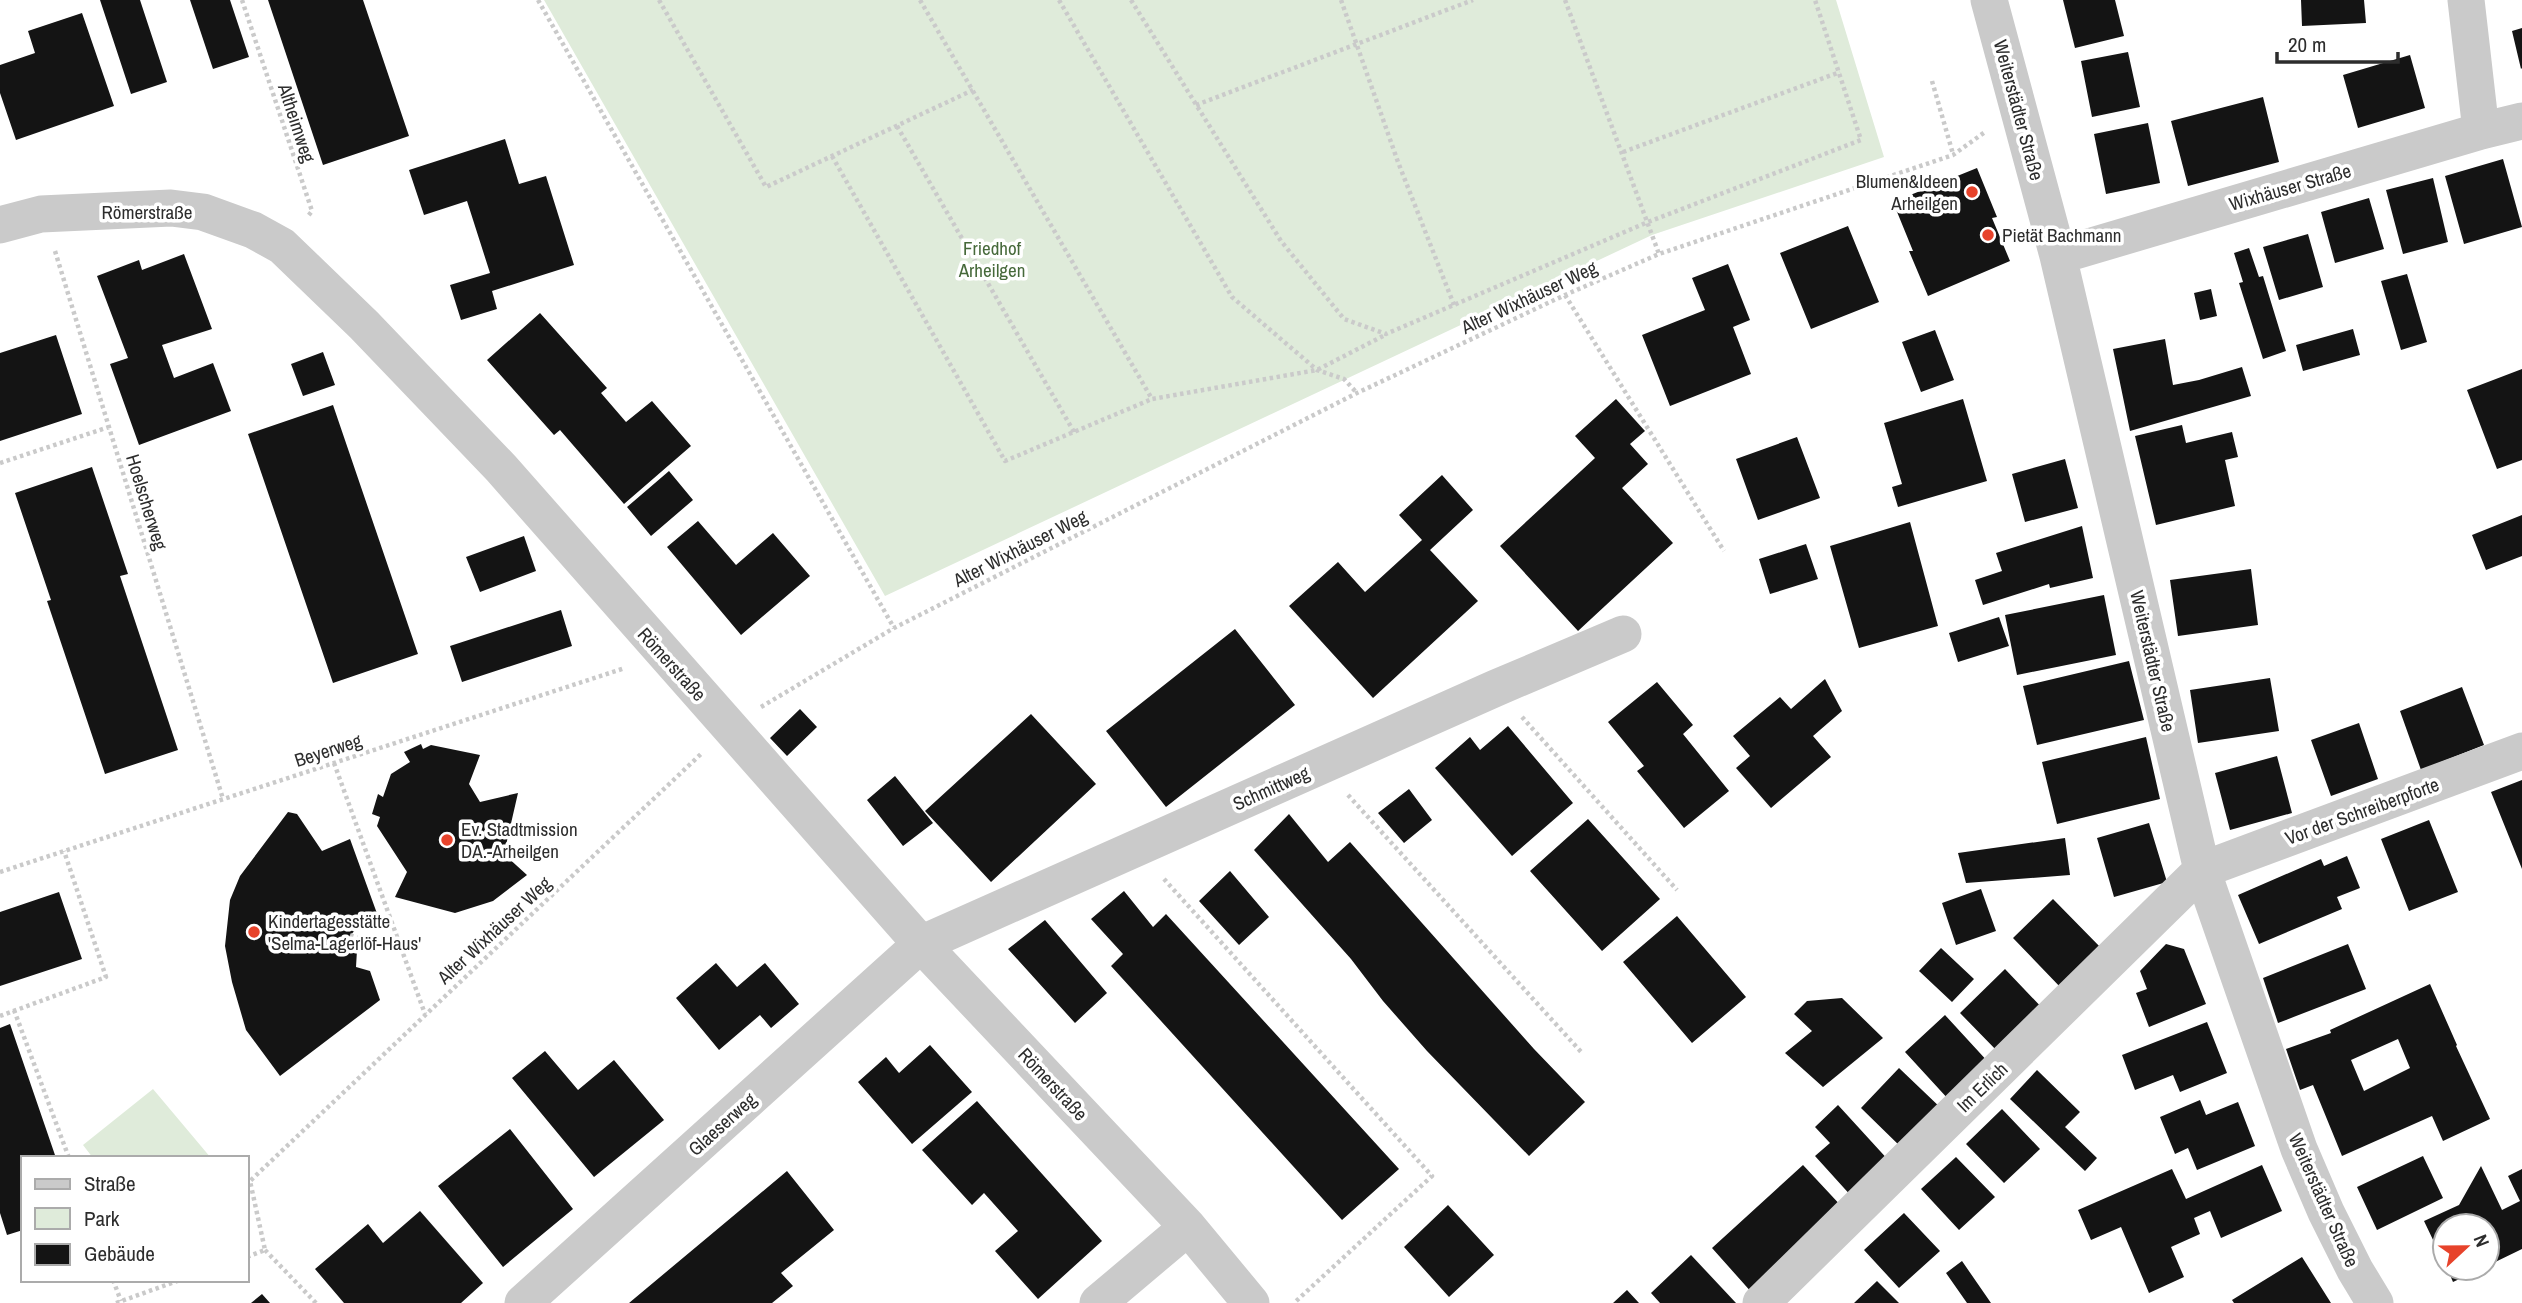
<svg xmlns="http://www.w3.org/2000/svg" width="2522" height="1303" font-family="'Archivo Narrow',sans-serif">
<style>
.green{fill:#dfebda}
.building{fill:#141414;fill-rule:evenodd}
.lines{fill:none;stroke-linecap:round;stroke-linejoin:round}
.path{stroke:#cacaca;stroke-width:4.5;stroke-dasharray:3.5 3.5;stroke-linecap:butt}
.minor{stroke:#cacaca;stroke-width:37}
.poi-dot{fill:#e7432b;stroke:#fff;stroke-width:2.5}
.labels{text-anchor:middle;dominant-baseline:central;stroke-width:7;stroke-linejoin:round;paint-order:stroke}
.street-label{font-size:19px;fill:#2d2d2d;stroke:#fff}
.poi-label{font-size:19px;fill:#2d2d2d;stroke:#fff;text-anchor:start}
.park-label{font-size:19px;fill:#46693a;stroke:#fff}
</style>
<rect width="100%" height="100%" fill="#fff"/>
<path class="green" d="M544,0h1292l48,157 -232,78 -767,361z
M153,1089l58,69h-118l-10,-13z"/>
<path class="building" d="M100,0h40l27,82 -36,12z
M190,0h40l19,57 -36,12z
M268,0h95l46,136 -86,29z
M2063,0h52l9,36 -49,12z
M2301,0h63l2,23 -64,3z
M82,13l32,93 -98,34 -16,-47v-28l35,-12 -7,-22z
M2522,28v40l-1,1 -9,-38z
M2128,52l12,55 -48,10 -11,-56z
M2410,55l15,53 -67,20 -15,-53z
M2263,97l16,65 -91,24 -17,-65z
M2148,123l12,60 -54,11 -12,-60z
M505,139l14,45 27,-8 28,89 -82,26 5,18 -36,11 -11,-35 40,-12 -23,-72 -43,14 -15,-45z
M2503,159l19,68 -58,17 -19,-68z
M1977,168l20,49 -5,1 18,43 -82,35 -19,-45h4l-20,-49z
M2433,178l15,64 -45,12 -17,-64z
M2369,198l15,51 -49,14 -14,-51z
M1848,226l31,76 -68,27 -31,-76z
M2308,234l15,53 -44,13 -16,-53z
M2249,248l10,29 4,-1 23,75 -23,8 -24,-76 4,-1 -9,-29z
M184,254l28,75 -50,16 12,33 39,-15 18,48 -92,34 -29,-81 18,-6 -31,-82 42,-16 3,10z
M1728,264l22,56 -17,7 18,47 -81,32 -28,-71 63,-25 -13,-32z
M2407,274l20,68 -26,8 -20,-69z
M2211,289l6,27 -17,4 -6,-27z
M540,313l67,75 -6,5 25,29 26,-21 39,45 -67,58 -64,-74 -6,5 -67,-75z
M2353,329l7,26 -57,16 -7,-26z
M1935,330l19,50 -33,12 -19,-50z
M56,335l26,79 -82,27v-88z
M2165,339l8,46 26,-5 43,-13 9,29 -121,35 -17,-82z
M323,352l12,33 -32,11 -12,-32z
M2522,369v91l-25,9 -30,-79z
M1616,399l29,32 -15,13 18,20 -26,24 51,55 -95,88 -78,-85 95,-88 -20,-22z
M1963,399l24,82 -89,26 -6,-20 10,-3 -18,-61z
M333,405l85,249 -85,29 -85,-249z
M2182,425l4,18 46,-11 6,25 -13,3 10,46 -79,19 -21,-89z
M1797,437l23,61 -62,22 -22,-61z
M2065,459l13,49 -53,14 -13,-48z
M92,467l36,107 -8,2 58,174 -73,24 -58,-173 4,-1 -36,-107z
M669,471l24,29 -42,36 -24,-29z
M1442,475l31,35 -43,40 48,51 -105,97 -84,-92 49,-44 27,30 57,-52 -23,-25z
M2522,515v41l-36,14 -14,-35z
M698,521l38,44 37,-32 37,43 -69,59 -74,-88z
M1910,522l28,104 -79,22 -29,-102z
M2082,526l11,52 -43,10 -1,-4 -66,21 -8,-25 27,-9 -6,-18z
M524,536l12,35 -56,21 -14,-35z
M1806,544l12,35 -48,15 -11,-35z
M2251,569l7,56 -80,11 -8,-56z
M2104,595l12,60 -99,20 -12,-60z
M561,610l11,36 -110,36 -12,-36z
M1999,617l10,29 -51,16 -9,-29z
M1235,629l60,76 -129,102 -60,-76z
M2129,661l15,59 -107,25 -14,-59z
M2270,678l9,53 -81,12 -8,-53z
M1825,679l17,32 -29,25 18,21 -60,51 -35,-40 14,-12 -17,-20 47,-39 11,12z
M1657,682l36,43 -10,9 46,57 -45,37 -47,-57 7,-5 -36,-44z
M2462,687l22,58 -63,25 -21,-59z
M800,709l17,18 -30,29 -17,-18z
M1031,714l65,70 -105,98 -66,-71z
M2359,723l19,56 -47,17 -20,-56z
M1508,726l65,77 -61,53 -77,-88 35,-31 10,13z
M2146,737l14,62 -103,25 -15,-62z
M421,744l2,5 8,-4 49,10 -11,29 11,18 38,-9 -14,61 23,21 -34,26 -38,12 -60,-16 12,-25 -30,-46 3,-9 -8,-3 6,-20 5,3 8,-23 19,-12 -6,-10z
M2277,756l15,57 -62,17 -15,-57z
M895,776l38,47 -30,23 -36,-46z
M2522,780v89l-31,-77z
M1409,789l23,31 -28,23 -26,-30z
M288,812l9,2 25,37 28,-12 29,80 -22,9 -17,19 17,3 -1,17 14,4 10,29 -100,76 -34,-46 -14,-48 -7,-36 5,-46 10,-24z
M1289,814l39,48 22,-20 184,207 51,53 -56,54 -102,-105 -44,-50 -32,-42 -97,-109z
M1588,819l72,80 -58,52 -72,-80z
M2429,820l29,72 -49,19 -28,-72z
M2149,823l18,59 -53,15 -17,-59z
M2065,838l5,37 -104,8 -8,-30z
M2347,856l13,32 -23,9 5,12 -83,35 -21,-49 83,-36 3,7z
M1230,871l39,46 -30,28 -40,-44z
M1981,889l15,42 -40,14 -14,-42z
M1124,891l29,36 13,-13 233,255 -57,51 -231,-254 12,-12 -32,-35z
M59,892l23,67 -82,27v-74z
M2053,899l51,52 -41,39 -50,-52z
M1677,916l69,81 -54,46 -69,-81z
M1045,920l62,73 -32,30 -67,-74z
M2166,944l18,5 22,55 -57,23 -13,-34 11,-4 -7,-18z
M2348,944l18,45 -88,34 -15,-45z
M1941,948l33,31 -22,23 -33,-31z
M716,963l21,24 28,-24 34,41 -28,24 -11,-13 -41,35 -43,-52z
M2005,969l41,43 -45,43 -41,-42z
M2430,984l27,61 -1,1 34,73 -47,22 -11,-25 -90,40 -29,-71 -13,5 -14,-41 45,-16 -1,-3zM2398,1039l12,29 -46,23 -13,-31z
M1842,998l41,40 -60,49 -38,-34 27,-22 -18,-17 13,-13z
M1945,1015l45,49 -40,37 -45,-49z
M2207,1022l20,51 -47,19 -7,-17 -38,15 -13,-35z
M10,1024l46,134h-33v72l-16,5 -7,-22v-185z
M930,1045l42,47 -60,52 -54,-62 28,-25 13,16z
M545,1051l33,39 36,-30 50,60 -70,57 -82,-99z
M1899,1068l45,43 -39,40 -44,-43z
M2037,1070l43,42 -15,15 32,31 -12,13 -75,-72z
M2200,1100l6,15 32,-13 17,44 -58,24 -9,-22 -13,6 -15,-37z
M977,1101l125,140 -64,58 -43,-48 23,-20 -34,-38 -12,12 -50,-55z
M1838,1105l53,58 -38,35 -38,-42 15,-13 -15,-16z
M2002,1109l38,40 -36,34 -38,-39z
M510,1129l63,80 -70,58 -65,-81z
M2423,1156l20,42 -66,32 -20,-43z
M1956,1157l39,40 -36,33 -38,-41z
M1803,1165l41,44 -91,85 -41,-46z
M2262,1165l20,46 -61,27 -11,-27 -16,7 6,16 -29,13 13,30 -35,16 -28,-66 -30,13 -13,-30 94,-41 14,30z
M2481,1166l21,44 18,-9 -12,-25 14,-7v80l-35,17v-40h-42v39l-21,-44 35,-16z
M787,1171l47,59 -53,43 12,13 -21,17h-143z
M1448,1205l46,50 -45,42 -45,-50z
M420,1211l63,72 -22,20h-117l-29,-34 53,-45 15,19z
M1904,1213l36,38 -41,37 -35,-38z
M1691,1255l45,48h-76l-9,-10z
M2302,1257l29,46h-97l-2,-3z
M1962,1261l29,42h-24l-21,-30z
M2447,1268h36l-30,14z
M1877,1281l22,22h-45z
M1627,1290l12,13h-26z
M262,1294l8,9h-19z"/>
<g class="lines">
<path class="path" d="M242,0l70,211 -4,5
M538,0l356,628
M659,0l107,187 207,-97
M920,0l232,399 165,-29 68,-35
M1059,0l173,297 85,73 27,9 13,14
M1131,0l150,241 63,78 42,15 262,-112 213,-82 -46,-140
M1341,0l57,162 56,143
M1565,0l94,254
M1932,81l21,73
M1196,105l277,-105
M897,126l177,306
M1623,152l217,-80
M832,156l173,305 147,-62
M55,251l168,548
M1565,295l159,256
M0,463l109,-36
M761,707l133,-79 463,-235 208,-98 94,-41 294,-99 32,-23
M1522,717l155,173
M334,763l91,251
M1348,795l235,259
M0,872l625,-204
M1164,879l268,297 -138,127
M350,935l27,11 21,-8
M14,1010l55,148
M0,1016l106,-39 -42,-126
M265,1250l51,53
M247,1257l18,-7 -15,-69 452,-428
M113,1280l8,21
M116,1303l64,-23"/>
<path class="minor" d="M1989,0l69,256 144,614 97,279 27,63 29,58 20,33
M2466,0l15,131
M0,225l41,-11 130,-6 32,4 50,18 29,16 82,79 137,143 420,476 267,283 63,76
M2058,256l423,-125 41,-10
M523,1303l398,-359 575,-256 127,-54
M1098,1303l90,-76
M1761,1303l441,-433 320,-119"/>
</g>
<g class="poi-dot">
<circle cx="1972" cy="192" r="7"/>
<circle cx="1988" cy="235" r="7"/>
<circle cx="447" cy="840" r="7"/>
<circle cx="254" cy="932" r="7"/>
</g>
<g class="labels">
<g class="street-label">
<text transform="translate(2019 110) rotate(75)">Weiterstädter Straße</text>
<text transform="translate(297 123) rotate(72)">Altheimweg</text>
<text transform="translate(2290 187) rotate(-16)">Wixhäuser Straße</text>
<text x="147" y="212">Römerstraße</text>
<text transform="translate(1529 297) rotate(-25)">Alter Wixhäuser Weg</text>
<text transform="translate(147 502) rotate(73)">Hoelscherweg</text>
<text transform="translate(1020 548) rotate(-27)">Alter Wixhäuser Weg</text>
<text transform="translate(2153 661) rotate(77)">Weiterstädter Straße</text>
<text transform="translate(672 664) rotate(48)">Römerstraße</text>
<text transform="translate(328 750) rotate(-18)">Beyerweg</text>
<text transform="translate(1271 788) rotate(-24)">Schmittweg</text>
<text transform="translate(2362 811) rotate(-20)">Vor der Schreiberpforte</text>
<text transform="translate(494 930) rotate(-43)">Alter Wixhäuser Weg</text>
<text transform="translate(1053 1084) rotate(47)">Römerstraße</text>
<text transform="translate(1982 1087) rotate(-44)">Im Erlich</text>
<text transform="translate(722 1124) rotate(-42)">Glaeserweg</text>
<text transform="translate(2324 1200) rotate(66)">Weiterstädter Straße</text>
</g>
<g class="poi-label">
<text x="1958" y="181" text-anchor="end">Blumen&amp;Ideen<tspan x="1958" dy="22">Arheilgen</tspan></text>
<text x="2002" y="235">Pietät Bachmann</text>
<text x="461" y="829">Ev. Stadtmission<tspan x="461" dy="22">DA.-Arheilgen</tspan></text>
<text x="268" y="921">Kindertagesstätte<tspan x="268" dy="22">'Selma-Lagerlöf-Haus'</tspan></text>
</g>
<g class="park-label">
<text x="992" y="248">Friedhof<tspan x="992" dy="22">Arheilgen</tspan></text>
</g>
</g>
<rect x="21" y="1156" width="228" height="126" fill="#ffffff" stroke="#ababab" stroke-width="2"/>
<rect x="35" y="1179" width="35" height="10" fill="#cacaca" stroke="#ababab" stroke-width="2"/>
<text x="84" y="1191" font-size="21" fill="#2d2d2d">Straße</text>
<rect x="35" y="1208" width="35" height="21" fill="#dfebda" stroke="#ababab" stroke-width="2"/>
<text x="84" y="1226" font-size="21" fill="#2d2d2d">Park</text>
<rect x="35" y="1244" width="35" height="21" fill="#141414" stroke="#ababab" stroke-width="2"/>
<text x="84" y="1261" font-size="21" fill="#2d2d2d">Gebäude</text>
<g transform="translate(2466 1247) rotate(68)"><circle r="33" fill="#ffffff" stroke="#ababab" stroke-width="2"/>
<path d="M0-5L12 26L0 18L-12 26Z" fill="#e7432b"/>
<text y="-10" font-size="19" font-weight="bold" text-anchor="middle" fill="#2d2d2d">N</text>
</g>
<path d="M2277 52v10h121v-10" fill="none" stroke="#2d2d2d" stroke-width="3.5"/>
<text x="2288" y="52" font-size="21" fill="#2d2d2d" stroke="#ffffff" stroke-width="5" paint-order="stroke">20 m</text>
</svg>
